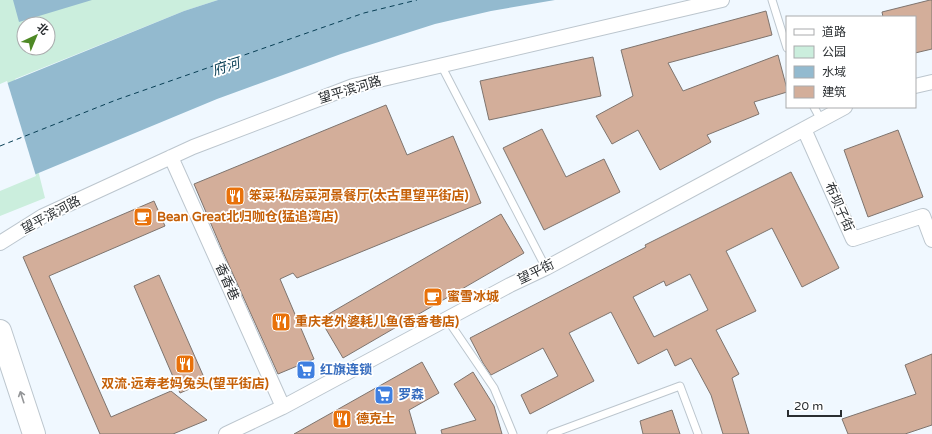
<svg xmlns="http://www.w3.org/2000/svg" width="932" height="434" font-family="'Varela Round','Noto Sans SC',sans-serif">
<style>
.green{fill:#cbeedd;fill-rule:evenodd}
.water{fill:#93bacf}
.pier{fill:#f0f8ff}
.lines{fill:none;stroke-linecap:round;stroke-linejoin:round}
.ferry{stroke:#093f55;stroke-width:1;stroke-dasharray:5 4;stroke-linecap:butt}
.building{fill:#d3ae9a;stroke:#7e746e;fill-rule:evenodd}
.lane-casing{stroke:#bcc6ce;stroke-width:9}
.street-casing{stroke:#bcc6ce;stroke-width:16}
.primary-casing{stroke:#bcc6ce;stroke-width:24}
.lane{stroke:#fff;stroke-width:7}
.street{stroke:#fff;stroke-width:14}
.primary{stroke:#fff;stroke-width:22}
.oneway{stroke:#949698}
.labels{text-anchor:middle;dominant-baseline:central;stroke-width:3.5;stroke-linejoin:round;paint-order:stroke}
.street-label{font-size:13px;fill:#2a2e31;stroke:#fff}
.food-label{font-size:13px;font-weight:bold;fill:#c56008;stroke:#fff;text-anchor:start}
.shop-label{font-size:13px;font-weight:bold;fill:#366cbe;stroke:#fff;text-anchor:start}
.water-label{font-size:14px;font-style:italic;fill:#093f55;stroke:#fff}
</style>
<rect width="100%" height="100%" fill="#f0f8ff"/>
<path class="green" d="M0,0h218l-34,11 -169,68 30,119 -45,18zM24,24h24v24h-24z"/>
<path class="water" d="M13,0h79l-73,22z
M218,0h337l-64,11 -56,13 -94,30 -124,45 -217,90v-103l184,-75z"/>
<path class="pier" d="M7,81l29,95 -36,15v-107z"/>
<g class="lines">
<path class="ferry" d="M0,146l116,-46 248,-87 53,-13"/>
</g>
<path class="building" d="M930,0h2v49l-17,4v-36h-32l-1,-5z
M766,11l6,24 -104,28 15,28 95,-36 9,34v3l-33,10 5,12 -52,21 4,7 -51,28 -22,-40 -26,14 -16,-28 37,-20 -12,-46z
M593,57l8,39 -112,24 -9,-39z
M386,105l21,50 46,-19 28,67 -184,75 -4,-5 -13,6 34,80 -36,15 -55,-122 -29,-68z
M542,129l24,48 38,-18 16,33 -76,38 -41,-82z
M898,130l25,67 -55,20 -24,-67z
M791,172l48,96 -37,19 -30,-59 -46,23 30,60 -40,19 23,44 -7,4 17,56h-26l-12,-39 -20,-37 -16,8 -8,-17 -29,15 -27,-52 -42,21 25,48 -64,33 -9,-19 37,-19 -15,-28 -52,27 -8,-12 -13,-25 176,-91 -1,-2zM690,274l18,36 -54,27 -21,-40 31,-16 2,5z
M154,201l11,25 -116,50 62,141 60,-26 36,29 -34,14h-73l-77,-177z
M501,214l23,39 -181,105 -23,-39z
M159,275l47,107 -26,11 -46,-107z
M932,354v71l-27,9h-57l-6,-15 74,-25 -11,-29z
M422,362l17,31 -30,17 7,24h-122z
M473,372l21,34 8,28h-60l-1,-4 35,-10 -22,-36z
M672,410l8,24h-37l-3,-13z"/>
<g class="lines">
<defs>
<path id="lane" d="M772,0l15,48
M441,65l105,203
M814,107l7,13
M447,319l47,69 19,46
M551,434l129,-48 18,48"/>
<path id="street" d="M915,86l17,-4
M804,129l49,110 70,-23 9,24
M171,157l112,250
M0,243l43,-27 150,-69 160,-61 369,-86
M226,434l57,-27 227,-122 36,-17 299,-161"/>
<path id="primary" d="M0,331l34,103"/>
</defs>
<use href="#lane" class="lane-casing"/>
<use href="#street" class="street-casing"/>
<use href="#primary" class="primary-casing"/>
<use href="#lane" class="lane"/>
<use href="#street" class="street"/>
<use href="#primary" class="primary"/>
</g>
<defs><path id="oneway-shaft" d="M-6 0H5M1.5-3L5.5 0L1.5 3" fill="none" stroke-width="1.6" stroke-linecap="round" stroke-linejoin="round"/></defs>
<use class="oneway" href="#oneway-shaft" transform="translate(22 397) rotate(-108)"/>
<defs>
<symbol id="restaurant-square" viewBox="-11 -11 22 22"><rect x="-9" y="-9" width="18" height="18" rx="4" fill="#e8710a" stroke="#fff"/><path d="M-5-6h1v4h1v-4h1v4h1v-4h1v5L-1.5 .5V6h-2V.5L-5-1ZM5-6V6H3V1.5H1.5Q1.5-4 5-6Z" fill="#fff"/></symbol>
<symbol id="cafe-square" viewBox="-11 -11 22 22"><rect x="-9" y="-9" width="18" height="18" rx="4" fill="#e8710a" stroke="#fff"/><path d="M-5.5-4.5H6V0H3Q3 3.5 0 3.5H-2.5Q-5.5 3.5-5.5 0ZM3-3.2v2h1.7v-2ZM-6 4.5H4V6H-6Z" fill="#fff"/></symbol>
<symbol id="supermarket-square" viewBox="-11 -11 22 22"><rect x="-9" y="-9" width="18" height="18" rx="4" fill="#3f7fe0" stroke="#fff"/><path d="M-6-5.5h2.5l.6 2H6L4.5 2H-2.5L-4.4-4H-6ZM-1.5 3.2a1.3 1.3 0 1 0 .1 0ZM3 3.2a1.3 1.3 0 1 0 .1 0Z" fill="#fff"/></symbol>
</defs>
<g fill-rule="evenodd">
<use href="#restaurant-square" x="224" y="185" width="22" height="22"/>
<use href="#cafe-square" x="132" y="206" width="22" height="22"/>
<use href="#cafe-square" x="422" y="286" width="22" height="22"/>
<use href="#restaurant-square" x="270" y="311" width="22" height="22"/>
<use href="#restaurant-square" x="174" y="353" width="22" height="22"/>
<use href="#supermarket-square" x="295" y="359" width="22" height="22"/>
<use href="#supermarket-square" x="373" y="384" width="22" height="22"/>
<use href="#restaurant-square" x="331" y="408" width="22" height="22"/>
</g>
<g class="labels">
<g class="street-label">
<text transform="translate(350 90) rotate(-17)">望平滨河路</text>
<text transform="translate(839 207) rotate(66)">布坝子街</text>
<text transform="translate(51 215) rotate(-28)">望平滨河路</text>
<text transform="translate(536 272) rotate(-26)">望平街</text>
<text transform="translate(227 282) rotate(66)">香香巷</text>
</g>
<g class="food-label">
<text x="249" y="196">笨菜·私房菜河景餐厅(太古里望平街店)</text>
<text x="157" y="217">Bean Great北归咖仓(猛追湾店)</text>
<text x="447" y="297">蜜雪冰城</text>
<text x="295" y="322">重庆老外婆耗儿鱼(香香巷店)</text>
<text x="185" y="384" text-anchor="middle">双流·远寿老妈兔头(望平街店)</text>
<text x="356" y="419">德克士</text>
</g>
<g class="shop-label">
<text x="320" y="370">红旗连锁</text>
<text x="398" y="395">罗森</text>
</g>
<g class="water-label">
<text transform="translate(226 67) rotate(-18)">府河</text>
</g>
</g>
<rect x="786" y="16" width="130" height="92" fill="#ffffff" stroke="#aaabad"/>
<rect x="794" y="29" width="20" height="6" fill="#ffffff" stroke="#aaabad"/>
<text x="822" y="36" font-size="12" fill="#2a2e31">道路</text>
<rect x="794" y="46" width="20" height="12" fill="#cbeedd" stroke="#aaabad"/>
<text x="822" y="56" font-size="12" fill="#2a2e31">公园</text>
<rect x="794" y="66" width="20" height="12" fill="#93bacf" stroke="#aaabad"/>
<text x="822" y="76" font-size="12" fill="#2a2e31">水域</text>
<rect x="794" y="86" width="20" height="12" fill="#d3ae9a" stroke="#aaabad"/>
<text x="822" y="96" font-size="12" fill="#2a2e31">建筑</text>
<g transform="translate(36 36) rotate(44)"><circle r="19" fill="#ffffff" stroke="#aaabad"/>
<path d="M0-3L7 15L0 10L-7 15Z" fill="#4e8925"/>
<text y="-6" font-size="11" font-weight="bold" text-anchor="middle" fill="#2a2e31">北</text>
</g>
<path d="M788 410v6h53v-6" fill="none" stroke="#2a2e31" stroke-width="2"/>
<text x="794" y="410" font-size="12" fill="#2a2e31" stroke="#ffffff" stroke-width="3" paint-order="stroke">20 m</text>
</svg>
